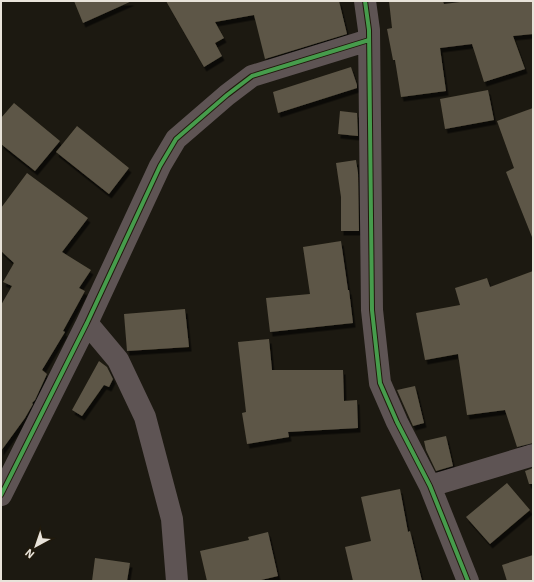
<svg xmlns="http://www.w3.org/2000/svg" width="534" height="582" font-family="'IBM Plex Sans',sans-serif">
<style>
.building{fill:#5d5646;filter:url(#shadow)}
.lines{fill:none;stroke-linecap:round;stroke-linejoin:round}
.minor{stroke:#5e5454;stroke-width:22}
.cycleway-casing{stroke:#211a0c;stroke-width:6}
.cycleway{stroke:#469c4c;stroke-width:4}
</style>
<defs>
<filter id="shadow"><feDropShadow dx="2.5" dy="4.5" stdDeviation="0" flood-color="#0009"/></filter>
</defs>
<rect width="100%" height="100%" fill="#1c1911"/>
<path class="building" d="M74,1h58l-49,22z
M166,1h173l8,33 -82,25 -11,-44 -39,7 9,16 -9,5 7,13 -18,11z
M389,1h54l1,3 24,-3h65v33l-20,2 12,33 -41,13 -12,-38 -32,4 6,43 -45,6 -6,-37h-2l-6,-31 5,-1z
M351,67l6,18v3l-79,25 -5,-21z
M488,90l6,30 -49,9 -5,-30z
M14,103l46,38 -25,30 -34,-27v-26z
M533,108v129h-1l-26,-65 8,-4 -17,-47z
M340,111l17,2 1,23 -20,-2z
M77,126l52,42 -20,26 -53,-42z
M356,160l2,13 1,58h-18v-34l-5,-34z
M27,173l61,45 -26,34 29,18 -12,18 6,3 -22,40 2,1 -23,38 5,4 -12,26 -3,3 1,1 -8,14 -24,33v-146l11,-19 -9,-4 11,-19 -13,-12v-43z
M341,241l7,49h1l4,33 -83,9 -4,-34 44,-4 -7,-47z
M533,271v172l-16,4 -12,-37 -38,5 -9,-61 -33,6 -9,-47 44,-8 -5,-17 32,-10 3,9z
M185,309l4,38 -62,4 -3,-37z
M269,339l3,31h71l1,31 13,-1 1,28 -70,4 1,5 -42,7 -5,-31 4,-1 -8,-70z
M99,361l8,6 6,12 -4,8 -5,-2 -22,31 -10,-6z
M415,386l9,37 -11,3 -16,-36z
M446,436l7,30 -17,5 -10,-21 -2,-9z
M533,468v16h-4l-4,-13z
M507,483l23,27 -40,34 -24,-27z
M400,489l8,43 2,-1 12,50h-69l-8,-34 26,-6 -10,-44z
M268,532l10,44 -21,5h-50l-7,-30 49,-11 -1,-3z
M533,555v26h-26l-5,-16z
M95,558l35,5 -3,18h-35z"/>
<g class="lines">
<path class="minor" d="M365,1l4,29 3,280 8,73 17,39 33,64 38,95
M87,323l31,37 27,57 27,102 5,62
M430,486l103,-31
M1,495l86,-172 73,-157 16,-27 51,-44 25,-19 117,-36"/>
<defs>
<path id="cycleway" d="M365,1l4,29 3,280 8,73 17,39 33,64 38,95
M1,495l86,-172 73,-157 16,-27 51,-44 25,-19 117,-36"/>
</defs>
<use href="#cycleway" class="cycleway-casing"/>
<use href="#cycleway" class="cycleway"/>
</g>
<rect width="534" height="582" fill="none" stroke="#e8e3da" stroke-width="4"/>
<g transform="translate(36 546) rotate(220)" stroke="#211a0c" stroke-width="3" paint-order="stroke">
<path d="M0-3L7 15L0 10L-7 15Z" fill="#e8e3da"/>
<text y="-6" font-size="11" font-weight="bold" text-anchor="middle" fill="#e8e3da">N</text>
</g>
</svg>
